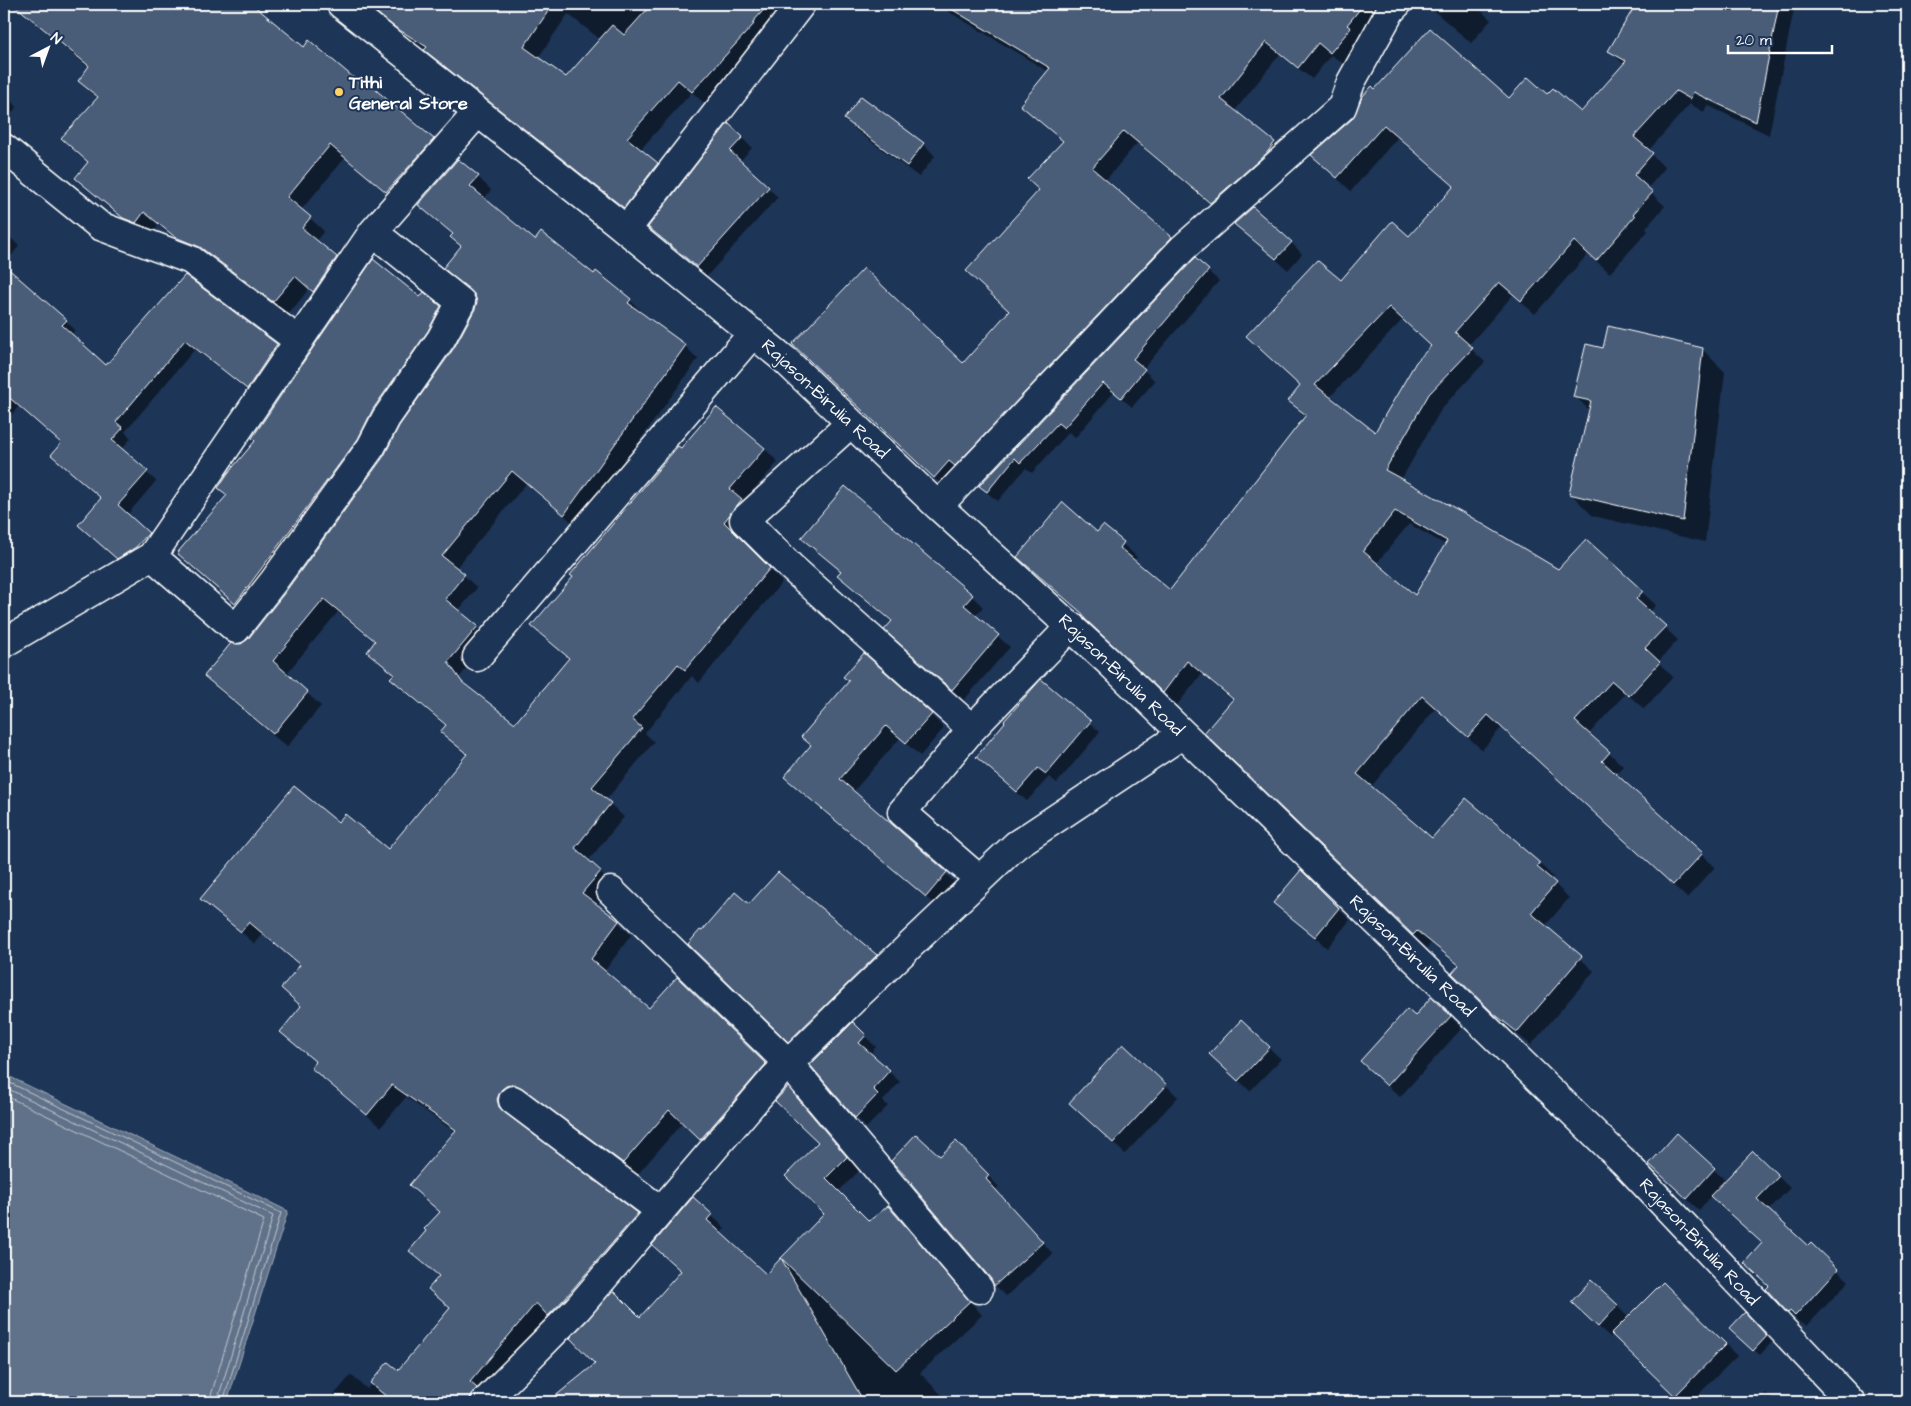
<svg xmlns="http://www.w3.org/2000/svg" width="1911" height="1406" font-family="'Architects Daughter',sans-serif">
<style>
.water{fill:#617289;stroke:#a0aab8}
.shadow{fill:#0007;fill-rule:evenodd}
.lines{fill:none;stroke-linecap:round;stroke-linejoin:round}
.shore{stroke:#c0c7d0;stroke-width:1}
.building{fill:#4a5d79;stroke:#fff;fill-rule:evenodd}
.minor-casing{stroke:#fff;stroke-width:31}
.minor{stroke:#1d3557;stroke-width:28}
.poi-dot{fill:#ffd166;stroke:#1d3557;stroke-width:2}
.labels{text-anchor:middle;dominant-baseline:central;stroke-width:4;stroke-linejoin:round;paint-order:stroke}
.poi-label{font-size:18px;font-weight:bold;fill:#fff;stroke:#1d3557;text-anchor:start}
.street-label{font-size:18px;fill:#fff;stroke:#1d3557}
</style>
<rect width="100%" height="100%" fill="#1d3557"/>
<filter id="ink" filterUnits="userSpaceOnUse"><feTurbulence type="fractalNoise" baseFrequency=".02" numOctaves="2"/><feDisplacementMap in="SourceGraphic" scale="10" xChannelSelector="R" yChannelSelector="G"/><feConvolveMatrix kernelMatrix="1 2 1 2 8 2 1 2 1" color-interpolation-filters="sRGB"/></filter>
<g filter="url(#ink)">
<path class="water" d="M4,1074l284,137 -61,191h-223z"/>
<path class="shadow" d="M4,4h246l54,45 56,35 73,55 14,14 -46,52 -56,-47 -44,52 23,21 -8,10 34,31 -23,33 -18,-16 -21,26 -73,-54 -25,-10 -31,-26 -9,11 -12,-5 -48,-40 -13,-13 12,-15 9,-64 -19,-18 10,-13 -74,-62 -11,14z
M364,4h430l-89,100 -13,-12 -52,58 30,27 -33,43 -198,-157 -14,-14 -17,-11zM568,14l33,26 -35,38 -28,-20z
M936,4h89l6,3 3,-3h353l-28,34 4,3 -19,23 -13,-9 -19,24 -32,-25 -46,58 40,31 13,13 -64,59 -86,-72 -32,38 78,70 -236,239 -141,-133 157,7 47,-53 30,-121 24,-48 -43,-37 28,-33z
M1426,4h48l17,16 -20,23z
M1637,4h158l-26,131 -62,-30 -3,7 -14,-8 -42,47 17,17 -18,21 18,17 -19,22 2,3 -38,42 -22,-19 -53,60 -22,-19 -45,51 17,16 -43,46 -41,72 157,91 28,-30 70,64 -7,8 29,27 -20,22 15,15 -29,32 -18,-16 -37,41 34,32 -8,9 100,92 -28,31 -185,-171 -20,23 -46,-42 -65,79 62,53 33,-40 74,64 13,13 -2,3 18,18 -24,28 49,45 -63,74 -23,-18 -55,-54 6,-7 -28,-23 -4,5 -207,-202 14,-45 -32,-27 -25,31 -93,-90 -65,-58 79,-23 5,-8 34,31 -3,4 36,31 136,-175 -16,-16 11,-14 40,-105 68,-44 46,-51 -57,-50 -47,54 -24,-22 27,-50 21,-28 135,9 38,-4 33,18 43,-49 -14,-15zM1403,319l29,27 -57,88 -46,-36zM1409,524l37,21 -31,52 -39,-33z
M4,94l13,13 -13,15z
M862,98l62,46 11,12 -16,21 -62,-46 -11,-12z
M729,125l23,23 -13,14 39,35 -71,79 -58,-49z
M478,177l13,13 -7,9 51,43 95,58 13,13 -1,2 43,31 13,13 -120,168 -52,-43 -70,84 21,20 -19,23 32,29 -32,39 57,46 54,-66 -36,-33 148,-176 83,-2 14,14 -35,40 11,11 -18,23 46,46 -83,101 -7,-7 -47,57 9,9 -48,58 18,17 -36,44 25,24 -17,21 22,16 13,13 -27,37 45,38 28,-32 102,100 -65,74 -31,-30 -46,53 -100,-75 -8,-3 -19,16 2,7 125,94 13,13 -88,101 -12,-12 -67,80 6,6h-161l23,-27 16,14 21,-25 10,7 53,-62 -8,-7 -4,-25 -28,-26 30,-38 -31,-28 45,-53 -49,-35 -25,30 -55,-46 -13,-13 4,-5 -35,-31 20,-25 -20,-19 19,-22 -38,-32 -8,10 -53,-46 136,-74 50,27 80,-95 -26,-24 4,-6 -41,-35 -14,-13 3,-3 -26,-24 8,-8 -38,-31 -52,62 35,32 -34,41 -68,-57 -13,-14 43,-36 38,-48 98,-135 70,-108 21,-39 2,-8 -1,-5 -32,-29 17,-21 -10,-10 1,-2 -34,-30z
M1236,224l55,18 11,12 -14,16z
M4,231l15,15 -15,19z
M1195,260l24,21 -76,88 12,12 -23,26 -18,-15 -39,46 -6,-6 -37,41 -6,-5 -28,33 -7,-5 -10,-10z
M4,267l62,54 9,9 -4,5 35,32 80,-90 91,68 9,10 -29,42 -62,-48 -70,83 6,6 -10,12 35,31 -29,34 30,28 -30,24 -38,-33 13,-35 -40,-35v-20l-43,-38 -11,13 -4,-4z
M420,298l20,9 13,13 -204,296 -58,-51 37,-69 -9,-9 38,-46z
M1604,349h98l23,23 -20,170 -112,-26 -23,-23 20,-82 -15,-15z
M814,549l158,47 11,11 -8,9 35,31 -46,53 -67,-59 -5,-19 -41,-35 -12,-12 3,-3z
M1042,681l58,51 -43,51 -8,-6 -22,24 -39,-34z
M931,715l13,13 -24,28 -20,-18 -47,54 106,94 -19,23 -141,-119 -13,-13 26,-31 -9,-9z
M1301,872l49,48 -23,28 -52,-45z
M778,873l98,83 14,14 -87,85 -100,-98 -1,-24 47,-27z
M1431,998l31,30 -62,69 -27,-25z
M853,1024l23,23 -6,7 30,28 -17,19 5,5 -22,22 -10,-11z
M1269,1048l12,11 -31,32 -27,-25z
M1166,1085l12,12 -53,57 -43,-40z
M788,1088l71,83 -21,21 31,30 19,-15 94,108 -62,58 29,29h-399l47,-38 85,-93 -28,-26 39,-46 32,29 -5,6 46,41 59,-61 -5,-72z
M1677,1135l49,46 27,-28 37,35 -22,23 40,37 29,22 12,11 -42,45 -5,-4 -2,1 -11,-11 -19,-26 -7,-43 -51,-48 -13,15 -37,-34z
M956,1143l43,44 -3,3 57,64 -47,42 -11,-11 -3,-7 -52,-121z
M1663,1283l74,73 -46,46h-8l-70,-68 -3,3 -26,-23 33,-8 12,12z
M1745,1314l27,28 -12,13 -23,-20z
M1766,1393l10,9h-20z"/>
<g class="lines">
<path class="shore" d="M4,1080l277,133 -58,189
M4,1087l269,129 -56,186
M4,1095l260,125 -55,182"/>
</g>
<path class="building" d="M13,4h239l52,43 5,-7 51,43 3,-4 71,60 -48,53 -56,-47 -43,52 24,20 -9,11 35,29 -24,35 -18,-16 -22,26 -73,-55 -25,-10 -31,-25 -8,11 -13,-5 -48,-40 13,-16 -27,-24 37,-41 -20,-16 11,-15z
M366,4h187l-29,43 42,30 46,-52 12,10 28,-31h117l-17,19 2,1 -62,68 -14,-12 -51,58 31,25 -34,45 -200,-158 3,-3 -34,-21z
M943,4h421l-17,21 4,3 -21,25 -12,-10 -20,25 -32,-26 -45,57 54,43 -9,12 -56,49 -86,-72 -32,37 80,69 -217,229 -6,-5 -15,17 -142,-134 72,-76 99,95 46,-52 -43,-40 73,-81 -12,-11 36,-38 -43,-36 30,-37z
M1636,4h143l-23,118 -63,-30 -3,7 -14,-8 -42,46 19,16 -19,22 19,17 -20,22 2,2 -39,45 -22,-20 -53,60 -22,-19 -44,50 18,16 -44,46 -44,76 79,43 94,56 28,-30 57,52 -7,8 30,27 -21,22 15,14 -31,34 -17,-15 -37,40 35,31 -8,9 101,92 -30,32 -185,-170 -20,22 -46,-41 -65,78 75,64 34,-40 54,46 -1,1 21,18 -3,4 19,16 -25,30 51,43 -65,76 -24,-19 -41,-40 7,-8 -42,-34 -4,4 -209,-202 29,-34 -46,-38 -24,32 -79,-75 -1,-4 -66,-57 46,-55 34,30 6,-7 21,17 -4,6 50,42 136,-175 -18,-14 12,-15 -54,-50 71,-76 24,20 51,-59 17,15 45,-50 -70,-61 -47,53 -26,-23 41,-36 10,-22 10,-11 3,3 55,-61 79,70 19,-21 19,17 6,-6 28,24 45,-51 -18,-10zM1389,307l42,39 -15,16 -41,70 -60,-47zM1395,511l52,30 -32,54 -52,-44z
M861,96l63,47 -17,23 -63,-47z
M728,123l15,14 -13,14 39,36 -72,80 -49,-40z
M458,159l21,17 -9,10 65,54 6,-8 53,42 2,-3 35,28 -3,4 58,42 -122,170 -52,-44 -70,85 23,18 -20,25 33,27 -30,36 14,20 53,41 54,-65 -38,-32 42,-49 -3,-2 108,-129 3,2 35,-41 49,41 -35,41 12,10 -18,23 46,46 -85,102 -7,-6 -46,55 10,9 -50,59 19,16 -36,45 26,23 -19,22 37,28 -28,38 58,49 28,-31 89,87 -66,76 -31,-30 -46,53 -101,-75 -8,-4 -8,2 -5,4 -4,9 2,8 5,5 134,101 -72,84 -18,19 -12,-13 -66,79 7,6 -7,10v4h-77l-23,-19 18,-21 10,8 52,-62 -22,-19 11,-13 -30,-25 17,-20 -2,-2 16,-17 -31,-27 47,-55 -64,-45 -25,30 -56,-47 5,-6 -36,-30 21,-26 -20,-18 19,-23 -51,-43 -8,10 -41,-33 94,-113 44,36 7,-8 43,35 79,-95 -27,-22 6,-7 -56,-47 4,-4 -27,-22 8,-11 -51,-42 -51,62 35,31 -35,42 -69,-58 27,-33 10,1 7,-5 38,-48 98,-135 15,-30 55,-78 21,-39 2,-7 -2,-7 -32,-27 18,-22 -11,-9 3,-3 -35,-29z
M1253,207l39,35 -16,17 -42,-35z
M1195,258l14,12 -76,89 12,10 -24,29 -18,-15 -39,45 -6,-5 -38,40 -5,-5 -28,34 -8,-6z
M373,259l47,38 4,-5 17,14 -13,25 -55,78 -15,30 -123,165 -58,-51 50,-58 -9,-7 10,-15 27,-32 -3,-3z
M4,265l63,55 -5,5 44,40 79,-90 92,69 -30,45 -62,-49 -69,82 7,6 -11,12 36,31 -30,34 31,28 -13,14 -19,12 -39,-34 23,-27 -50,-43 10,-12 -57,-50z
M1608,326l95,22 -20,173 -114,-27 22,-93 -18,-4 13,-53 17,4z
M845,486l128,109 -9,10 35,30 -47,55 -68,-60 8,-9 -55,-46 4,-4 -40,-33z
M864,653l68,61 -26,29 -20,-17 -46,53 107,93 -21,25 -142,-120 27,-32 -10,-8 48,-56 -6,-4z
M1041,679l50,42 -45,53 -8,-6 -21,24 -41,-35 29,-35 -1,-1z
M1301,870l38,38 -24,29 -42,-34z
M778,872l99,83 -89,87 -100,-98 12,-14 2,1 33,-39 14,12z
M1431,997l20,19 -64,70 -27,-25 47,-52 8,7z
M1241,1020l29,27 -32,34 -29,-27z
M853,1022l13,13 -7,8 31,27 -17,19 5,5 -23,24 -45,-53z
M1123,1044l44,41 -54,58 -44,-40z
M788,1087l59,70 -21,21 43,43 19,-15 82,95 -74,69 -115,-112 43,-44 -39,-38 33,-34 -43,-41z
M1677,1133l38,35 -28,31 -38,-35z
M916,1134l24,22 16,-15 33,34 -3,4 57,63 -49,44 -3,-7 -80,-95 1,-1 -21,-22z
M1753,1151l26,25 -22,23 51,47 3,-3 27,26 -43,47 -5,-5 -2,2 -22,-24 3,-3 -25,-23 18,-20 -52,-47z
M693,1197l19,17 -5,6 59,54 15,-16 83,144h-316l47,-38 -25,-26 43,-48 27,27 41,-46 -29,-26z
M1591,1280l27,25 -20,22 -27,-25z
M1663,1282l63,62 -51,52 -64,-62z
M1745,1312l22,24 -14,15 -24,-22z"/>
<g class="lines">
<defs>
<path id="minor" d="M341,4l273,216 170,139 154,147 171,156 515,500 227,240
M4,148l96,78 91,34 108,81
M626,230l175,-226
M851,423l-107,97 47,47 181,162
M938,506l245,-258 159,-141 9,-25 40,-72 6,-6
M152,556l84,73 37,-47 98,-135 15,-29 55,-79 20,-37 -88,-70
M4,643l148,-87 221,-324 104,-119
M477,657l276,-324
M979,879l-77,-67 70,-83 99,-103
M611,891l178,173 190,225
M513,1100l148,111
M485,1402l93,-94 196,-230 84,-83 158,-150 167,-111"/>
</defs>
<use href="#minor" class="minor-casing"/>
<use href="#minor" class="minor"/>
</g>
</g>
<circle class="poi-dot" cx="339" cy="92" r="5"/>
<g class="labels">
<g class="poi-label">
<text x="349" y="82">Tithi<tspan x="349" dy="21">General Store</tspan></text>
</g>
<g class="street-label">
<text transform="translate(825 399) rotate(43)">Rajason-Birulia Road</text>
<text transform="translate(1121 675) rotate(44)">Rajason-Birulia Road</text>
<text transform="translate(1412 956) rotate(44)">Rajason-Birulia Road</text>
<text transform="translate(1699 1242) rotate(47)">Rajason-Birulia Road</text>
</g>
</g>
<rect width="1911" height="1406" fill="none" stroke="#1d3557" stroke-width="20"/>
<rect x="10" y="10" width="1891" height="1386" fill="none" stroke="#fff" stroke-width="2" filter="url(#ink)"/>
<g transform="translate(48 48) rotate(41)" stroke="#1d3557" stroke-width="4" paint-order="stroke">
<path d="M0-4L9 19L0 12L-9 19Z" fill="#ffffff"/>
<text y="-8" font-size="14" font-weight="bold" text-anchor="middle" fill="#ffffff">N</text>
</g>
<path d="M1728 45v8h104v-8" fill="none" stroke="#ffffff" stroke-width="2.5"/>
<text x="1736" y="45" font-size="15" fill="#ffffff" stroke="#1d3557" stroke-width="4" paint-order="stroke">20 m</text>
</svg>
